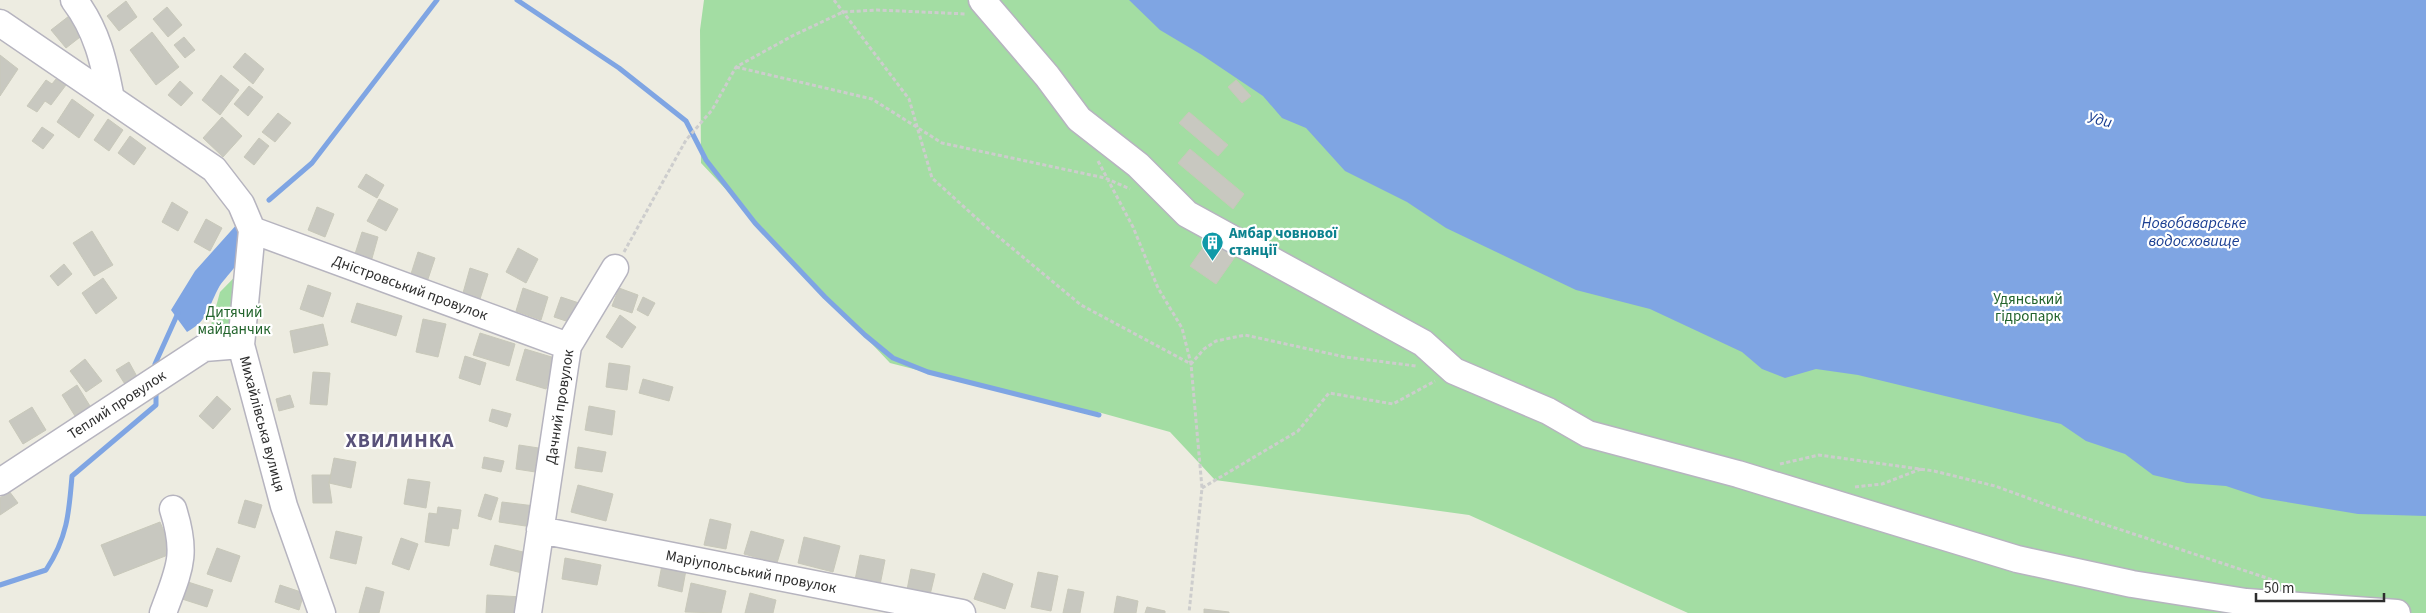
<svg xmlns="http://www.w3.org/2000/svg" width="2426" height="613" font-family="'Source Sans 3',sans-serif">
<style>
.green{fill:#a3dda3}
.water{fill:#7fa5e3}
.lines{fill:none;stroke-linecap:round;stroke-linejoin:round}
.stream{stroke:#7fa5e3;stroke-width:5}
.building{fill:#c8c8c0;stroke:#c8c8ba}
.minor-casing{stroke:#b6b4bf;stroke-width:29}
.path{stroke:#cdcdcd;stroke-width:3;stroke-dasharray:4 2.5;stroke-linecap:butt}
.minor{stroke:#fff;stroke-width:26}
.labels{text-anchor:middle;dominant-baseline:central;stroke-width:4.5;stroke-linejoin:round;paint-order:stroke}
.culture-label{font-size:15px;font-weight:bold;fill:#0d838f;stroke:#fff;text-anchor:start}
.street-label{font-size:15px;fill:#2d2d2d;stroke:#fff}
.park-label{font-size:15px;fill:#22642c;stroke:#fff}
.water-label{font-size:16px;font-style:italic;fill:#1b3f92;stroke:#fff}
.district-label{font-size:20px;font-weight:bold;letter-spacing:1px;fill:#585179;stroke:#fff}
</style>
<rect width="100%" height="100%" fill="#edece1"/>
<path class="green" d="M704,0h1722v613h-738l-219,-98 -254,-35 -45,-48 -72,-20 -1,4 -207,-53 -189,-200 -1,-133z
M262,249l-9,96 -48,2 15,-55z"/>
<path class="water" d="M1129,0h1297v516l-68,-2 -96,-16 -36,-12 -39,-3 -34,-8 -28,-21 -39,-13 -25,-17 -203,-49 -42,-6 -31,9 -23,-9 -20,-17 -92,-43 -74,-19 -130,-62 -39,-26 -62,-31 -39,-43 -24,-10 -19,-22 -61,-41 -42,-25z
M238,223c5,11 4,34 -4,45 -5,7 -12,13 -16,21 -11,21 -10,31 -31,43l-16,-22 24,-39z"/>
<g class="lines">
<path class="stream" d="M517,0l102,68 67,53 20,39 49,63 70,74 40,38 28,23 35,14 171,43
M269,200l43,-37 125,-163
M155,364l23,-51
M0,585l46,-15c21,-32 23,-56 26,-94l84,-71v-10"/>
</g>
<path class="building" d="M126,1l11,16 -18,14 -12,-15z
M167,7l15,18 -14,12 -15,-18z
M69,16l15,18 -18,14 -15,-18z
M152,32l27,35 -23,18 -26,-35z
M184,37l11,13 -10,8 -11,-13z
M245,53l19,16 -11,15 -20,-17z
M0,55l18,14 -18,27z
M221,75l18,15 -19,25 -18,-15z
M56,79l10,6 -15,20 -6,-4 -8,11 -10,-6 19,-26 6,4z
M1236,80l15,16 -9,7 -14,-16z
M180,81l13,12 -12,13 -13,-11z
M249,86l14,11 -15,19 -14,-12z
M72,99l22,16 -15,23 -22,-16z
M1189,112l39,33 -10,11 -39,-33z
M278,113l13,10 -16,19 -13,-10z
M222,117l20,19 -19,21 -20,-19z
M108,119l15,11 -14,21 -15,-11z
M42,127l12,8 -11,14 -11,-8z
M130,136l16,12 -12,17 -16,-12z
M259,138l10,8 -15,19 -10,-8z
M1190,149l54,45 -11,15 -55,-46z
M366,174l18,11 -7,13 -19,-11z
M379,199l19,10 -12,22 -19,-10z
M172,202l16,10 -10,19 -16,-9z
M317,207l17,7 -9,23 -17,-7z
M206,219l16,9 -12,23 -16,-9z
M92,231l21,34 -19,11 -21,-33z
M362,232l16,5 -7,25 -17,-5z
M1210,238l25,19 -19,27 -26,-18z
M518,248l20,11 -12,24 -20,-11z
M418,252l17,6 -8,24 -17,-5z
M64,264l8,10 -14,12 -8,-10z
M470,268l18,6 -8,25 -17,-6z
M103,278l14,20 -21,16 -14,-21z
M308,285l23,8 -8,24 -23,-8z
M523,288l25,9 -7,23 -25,-9z
M619,288l19,7 -6,18 -20,-7z
M561,297l21,7 -7,20 -21,-7z
M643,297l12,6 -7,13 -11,-6z
M357,303l45,13 -6,20 -45,-14z
M620,315l16,12 -14,21 -16,-11z
M423,319l23,5 -8,33 -22,-5z
M323,324l5,21 -34,8 -4,-22z
M480,333l35,11 -6,22 -36,-11z
M525,349l30,9 -9,31 -30,-9z
M465,356l21,7 -6,22 -21,-7z
M85,359l17,22 -16,11 -16,-21z
M129,362l11,20 -12,7 -12,-19z
M609,363l21,3 -3,24 -21,-3z
M313,372l17,1 -3,32 -17,-1z
M643,379l30,8 -4,14 -30,-8z
M77,385l13,21 -15,10 -13,-21z
M290,395l4,12 -15,4 -3,-12z
M217,396l14,13 -18,20 -14,-13z
M589,406l26,5 -3,24 -27,-5z
M32,407l14,23 -23,14 -14,-23z
M492,409l19,5 -4,13 -18,-6z
M519,445l26,4 -3,24 -26,-4z
M578,447l28,5 -4,20 -27,-4z
M484,457l20,4 -3,11 -19,-4z
M334,458l22,4 -5,26 -22,-5z
M312,475h19l-2,8 3,20h-19z
M408,479l22,3 -4,26 -22,-4z
M578,485l35,9 -7,27 -35,-9z
M9,491l9,12 -18,12v-17z
M485,494l13,4 -7,22 -13,-4z
M245,500l17,5 -7,23 -17,-5z
M502,502l33,4 -3,21 -33,-5z
M438,507l23,3 -3,19 -6,-1 -3,18 -24,-4 4,-29 8,1z
M710,519l21,5 -5,25 -22,-4z
M160,522l13,31 -59,23 -13,-31z
M336,531l26,6 -6,27 -26,-6z
M751,531l33,9 -7,23 -33,-9z
M804,537l36,9 -7,26 -35,-9z
M401,538l17,6 -9,26 -17,-6z
M495,545l36,9 -5,20 -36,-9z
M217,548l23,8 -9,26 -24,-8z
M860,555l25,5 -5,25 -25,-5z
M565,558l36,7 -4,20 -35,-6z
M662,565l24,5 -4,22 -24,-6z
M911,569l24,5 -5,21 -23,-5z
M1038,572l20,4 -7,35 -20,-4z
M983,573l30,11 -8,25 -31,-10z
M188,582l25,8 -6,17 -25,-8z
M691,583l35,8 -5,22 -36,-1z
M280,585l24,8 -5,17 -24,-8z
M366,587l18,5 -5,21h-20z
M1068,589l16,3 -4,21h-17z
M750,593l26,7 -3,13h-28z
M487,595l36,2 -1,16h-36z
M1117,596l21,5 -2,12h-22z
M1147,607l18,4v2h-20z
M1204,609l25,3v1h-25z"/>
<g class="lines">
<defs>
<path id="minor" d="M74,0c23,30 30,62 37,99
M982,0l65,76 32,43 59,46 49,49 236,129 31,28 94,40 40,23 150,40 279,85 115,25 114,18 151,11
M0,23l214,146 27,35 11,26 -11,115 43,161 38,107
M252,230l316,116
M0,482l204,-134 37,-3
M540,530l422,83
M163,613c16,-44 25,-57 10,-104
M528,613l40,-267 47,-78"/>
</defs>
<use href="#minor" class="minor-casing"/>
<path class="path" d="M834,0l75,99 23,79 51,46 98,81 110,59 13,-15 12,-8 29,-6 100,22 71,9
M736,67l136,32 70,44 163,35 25,11
M1098,161l35,66 25,61 24,40 9,36 11,124 -13,125
M624,252l62,-112 26,-30 24,-43 58,-32 49,-23 34,-2 90,4
M1780,464l39,-9 115,16 61,15 63,23 221,73
M1855,487l27,-3 39,-15
M1202,488l96,-57 31,-38 64,11 42,-23"/>
<use href="#minor" class="minor"/>
</g>
<defs>
<symbol id="building-pin" viewBox="-11 -11 22 30"><path d="M0 17L-7.5 6A9.5 9.5 0 1 1 7.5 6Z" fill="#0f9aa8" stroke="#fff"/><path d="M-4-6H4V6H1V3H-1V6H-4ZM-2.5-4.3h1.7v1.8h-1.7ZM.8-4.3h1.7v1.8H.8ZM-2.5-1h1.7V.8h-1.7ZM.8-1h1.7V.8H.8Z" fill="#fff"/></symbol>
</defs>
<g fill-rule="evenodd">
<use href="#building-pin" x="1200" y="230" width="25" height="34"/>
</g>
<g class="labels">
<g class="culture-label">
<text x="1229" y="233">Амбар човнової<tspan x="1229" dy="17">станції</tspan></text>
</g>
<g class="street-label">
<text transform="translate(410 288) rotate(20)">Дністровський провулок</text>
<text transform="translate(117 405) rotate(-33)">Теплий провулок</text>
<text transform="translate(560 407) rotate(-81)">Дачний провулок</text>
<text transform="translate(262 424) rotate(75)">Михайлівська вулиця</text>
<text transform="translate(751 572) rotate(11)">Маріупольський провулок</text>
</g>
<g class="park-label">
<text x="2028" y="299">Удянський<tspan x="2028" dy="17">гідропарк</tspan></text>
<text x="234" y="312">Дитячий<tspan x="234" dy="17">майданчик</tspan></text>
</g>
<g class="water-label">
<text transform="translate(2100 120) rotate(13)">Уди</text>
<text x="2194" y="223">Новобаварське<tspan x="2194" dy="18">водосховище</tspan></text>
</g>
<g class="district-label">
<text x="400" y="441">ХВИЛИНКА</text>
</g>
</g>
<path d="M2256 593v8h128v-8" fill="none" stroke="#2d2d2d" stroke-width="2.5"/>
<text x="2264" y="593" font-size="15" fill="#2d2d2d" stroke="#ffffff" stroke-width="4" paint-order="stroke">50 m</text>
</svg>
